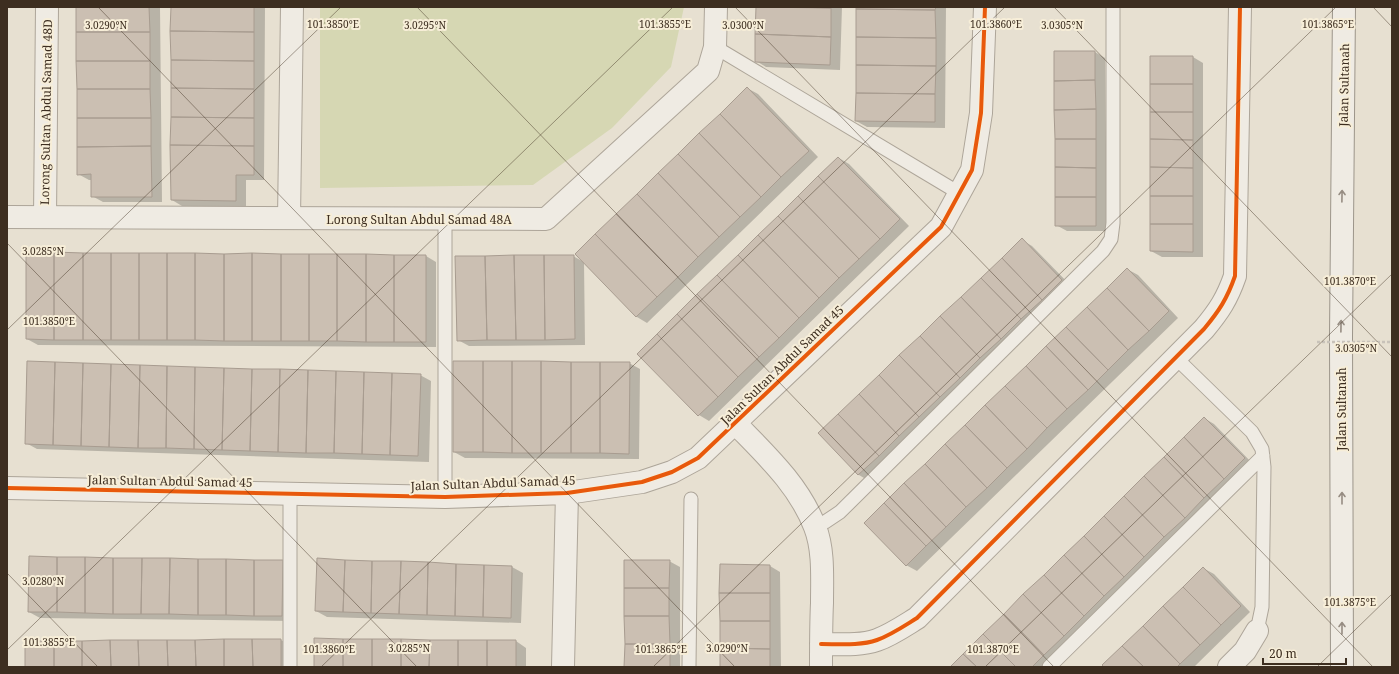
<svg xmlns="http://www.w3.org/2000/svg" width="1399" height="674" font-family="'Noto Serif',serif">
<style>
.green{fill:#d6d7b3}
.shadow{fill:#0003}
.building{fill:#cbbfb2;stroke:#a89c90}
.lines{fill:none;stroke-linecap:round;stroke-linejoin:round}
.lane-casing{stroke:#ada599;stroke-width:15}
.street-casing{stroke:#ada599;stroke-width:24}
.secondary-casing{stroke:#9c958a;stroke-width:24}
.lane{stroke:#efebe3;stroke-width:13}
.street{stroke:#efebe3;stroke-width:22}
.secondary{stroke:#efebe3;stroke-width:22}
.path-bridge{stroke:#c8c2b9;stroke-width:2.5;stroke-dasharray:3 2;stroke-linecap:butt}
.cycleway-casing{stroke:#f7eed8;stroke-width:6}
.cycleway{stroke:#e8590c;stroke-width:4}
.oneway{stroke:#968c82}
.ticks{fill:none;stroke:#3d2e20;stroke-width:1;stroke-opacity:0.45}
.labels{text-anchor:middle;dominant-baseline:central;stroke-width:4;stroke-linejoin:round;paint-order:stroke}
.street-label{font-size:12px;fill:#3d2e20;stroke:#f7eed8}
.ticks-label{font-size:10px;text-anchor:middle;fill:#3d2e20;stroke:#f7eed8;stroke-width:4;stroke-linejoin:round;paint-order:stroke}
</style>
<rect width="100%" height="100%" fill="#e7e0d1"/>
<path class="green" d="M320,7h364l-13,60 -59,61 -79,57 -213,3z"/>
<path class="shadow" d="M76,7h84l2,195h-59l-11,-6v-16h-3l-11,-6z
M172,7h93l-1,173h-18v26h-64l-10,-6z
M757,7h85l-2,63 -74,-3 -10,-6z
M857,7h89l-1,121 -78,-1 -11,-6z
M1095,52l10,6 2,173h-40l-11,-6z
M1193,57l10,6v194h-41l-11,-6z
M747,88l11,6 60,63 -171,166 -10,-6 -53,-55 1,83 -116,1 -11,-6 115,-84 9,5z
M839,158l10,6 60,62 -200,195 -10,-6 -61,-61z
M1022,240l10,6 40,41 -203,194 -10,-6 -40,-42z
M27,253l399,3 10,6v85l-398,-2 -11,-6z
M1127,269l11,6 40,43 -261,253 -11,-6z
M629,363l11,6 -1,90 -174,-1 -11,-6z
M420,375l11,6 -2,81 -392,-13 -11,-6z
M1204,418l10,6 40,41 -205,202h-98z
M318,559l194,8 11,6 -2,50 -194,-6 -11,-6z
M283,561l10,6v54l-253,-3 -11,-6z
M669,561l11,6v100h-54z
M770,566l10,6 1,95h-60z
M1203,568l11,6 36,38 -56,55h-92z
M281,640l10,6v21h-265z
M516,641l10,7v19h-211z"/>
<path class="building" d="M76,7h73l1,25h-74z
M171,7h83v25l-84,-1z
M756,7l75,1v29l-76,-3z
M794,7h38l-1,1z
M856,7h80l-1,3 -79,-1z
M856,9l79,1 1,28 -80,-1z
M170,31l84,1v29l-83,-1z
M76,32h74v29h-74z
M755,34l76,3 -1,28 -75,-3z
M856,37l80,1v28l-80,-1z
M1054,51h41v29l-41,1z
M1150,56h43v28h-43z
M171,60l83,1v28l-83,-1z
M76,61h74v28h-73z
M856,65l80,1 -1,28 -79,-1z
M1095,80l1,29 -42,1v-29z
M1150,84h43v28h-43z
M747,87l62,64 -28,26 -61,-63z
M171,88l83,1v29l-83,-1z
M77,89h73l1,29h-74z
M856,93l79,1v28l-80,-1z
M1096,109v30h-41l-1,-29z
M1150,112h43v28l-43,-1z
M720,114l61,63 -20,20 -62,-64z
M171,117l83,1v28l-84,-1z
M77,118h74v28l-74,1z
M699,133l62,64 -21,20 -62,-63z
M1055,139h41v29l-41,-1z
M1150,139l43,1v28l-43,-1z
M170,145l84,1v29h-18v26l-65,-1z
M151,146l1,51h-61v-23l-14,1v-28z
M678,154l62,63 -21,20 -61,-64z
M838,157l62,62 -20,20 -62,-63z
M1055,167l41,1v29h-41z
M1150,167l43,1v28h-43z
M658,173l61,64 -21,20 -61,-63z
M818,176l62,63 -21,20 -61,-63z
M637,194l61,63 -20,20 -62,-63z
M798,196l61,63 -20,19 -61,-62z
M1150,196h43v28h-43z
M1055,197h41v29h-41z
M616,214l62,63 -21,20 -62,-63z
M778,216l61,62 -20,20 -61,-63z
M1150,224h43v28l-43,-1z
M595,234l62,63 -21,20 -61,-63z
M758,235l61,63 -20,20 -61,-63z
M1022,238l40,42 -20,20 -40,-42z
M26,252h28v88l-28,-1z
M54,252l29,1v87h-29z
M83,253h28v87h-28z
M111,253h28v87h-28z
M139,253h28v87h-28z
M167,253h28v87h-28z
M195,253l29,1v87l-29,-1z
M252,253v88h-28v-87z
M252,253l29,1v87h-29z
M281,254h28v87h-28z
M309,254h28v87h-28z
M337,254h29v88l-29,-1z
M366,254l28,1v87h-28z
M394,255h32v87h-32z
M514,255l2,85h-29l-2,-84z
M514,255h30l1,85h-29z
M544,255h30l1,84 -30,1z
M738,255l61,63 -20,20 -62,-63z
M455,256h30l2,84 -30,1z
M1002,258l40,42 -21,19 -40,-41z
M1127,268l42,43 -20,20 -42,-43z
M717,275l62,63 -20,19 -62,-63z
M981,278l40,41 -20,20 -40,-42z
M1107,288l42,43 -21,19 -41,-43z
M697,294l62,63 -21,20 -61,-63z
M961,297l40,42 -21,19 -40,-42z
M1087,307l41,43 -20,20 -42,-43z
M677,314l61,63 -20,20 -61,-63z
M940,316l40,42 -20,20 -40,-42z
M1066,327l42,43 -20,20 -42,-44z
M657,334l61,63 -20,19 -61,-62z
M920,336l40,42 -20,19 -41,-42z
M1046,346l42,44 -21,19 -41,-43z
M899,355l41,42 -21,20 -40,-42z
M27,361l28,1 -2,83 -28,-1z
M453,361h30v91h-30z
M483,361h29v92l-29,-1z
M512,361h29v92h-29z
M541,361l30,1v91h-30z
M55,362l28,1 -2,83 -28,-1z
M571,362h29v91h-29z
M600,362h30l-1,92 -29,-1z
M83,363l28,1 -2,83 -28,-1z
M111,364l29,1 -2,83 -29,-1z
M140,365l27,1 -1,82h-28z
M167,366l28,1 -1,82 -28,-1z
M1026,366l41,43 -20,19 -42,-42z
M195,367l29,1 -2,82 -28,-1z
M224,368l28,1 -2,82 -28,-1z
M252,369h28l-2,83 -28,-1z
M280,369l28,1 -2,83 -28,-1z
M308,370l28,1 -2,82h-28z
M336,371l28,1 -2,82 -28,-1z
M364,372l28,1 -2,82 -28,-1z
M392,373l29,1 -3,82 -28,-1z
M879,375l40,42 -20,19 -40,-42z
M1005,386l42,42 -20,21 -42,-44z
M859,394l40,42 -20,20 -41,-42z
M985,405l42,44 -20,19 -42,-43z
M838,414l41,42 -21,19 -40,-42z
M1204,417l41,41 -21,21 -40,-42z
M965,425l42,43 -20,20 -42,-44z
M1184,437l40,42 -20,19 -40,-41z
M945,444l42,44 -21,19 -41,-43z
M1164,457l40,41 -19,20 -41,-42z
M925,464l41,43 -20,20 -42,-44z
M1144,476l41,42 -21,19 -40,-41z
M904,483l42,44 -20,19 -42,-43z
M1124,496l40,41 -20,20 -40,-41z
M884,503l42,43 -20,20 -42,-43z
M1104,516l40,41 -20,20 -40,-41z
M1084,536l40,41 -20,19 -40,-41z
M1064,555l40,41 -20,20 -40,-41z
M29,556l28,1v55h-29z
M57,557h28v56l-28,-1z
M85,557l28,1v56l-28,-1z
M113,558h29l-1,56h-28z
M142,558h28l-1,56h-28z
M170,558l28,1v56l-29,-1z
M317,558l28,2 -2,52 -28,-1z
M198,559h28v56h-28z
M226,559l28,1v56l-28,-1z
M254,560h29l-1,56h-28z
M345,560l27,1 -1,52 -28,-1z
M624,560h46l-1,28h-45z
M372,561h29l-2,53 -28,-1z
M401,561l27,1 -1,53 -28,-1z
M428,562l28,2 -1,52 -28,-1z
M456,564l28,1 -1,52 -28,-1z
M720,564l50,1v28h-51z
M484,565l28,1 -1,52 -28,-1z
M1203,567l38,39 -20,19 -38,-38z
M1044,575l40,41 -20,20 -41,-42z
M1183,587l38,38 -21,20 -37,-39z
M624,588h45v28h-45z
M719,593h51v28h-50z
M1023,594l41,42 -20,19 -40,-41z
M1163,606l37,39 -20,19 -37,-38z
M1004,614l40,41 -12,12h-16l-33,-33z
M624,616h45l1,28h-45z
M720,621h50v28l-50,-1z
M1143,626l37,38 -3,3h-33l-22,-21z
M983,634l33,33h-39l-14,-13z
M314,638l29,1v28h-29z
M224,639h28l1,28h-29z
M224,639v28h-28l-1,-27z
M252,639h29v28h-28z
M343,639h29v28h-29z
M372,639h29v28h-29z
M401,639l29,1 -1,27h-28z
M110,640h28l1,27h-28z
M110,640l1,27h-29v-26z
M138,640h29l1,27h-29z
M167,640h28l1,27h-28z
M430,640h28v27h-29z
M458,640h29v27h-29z
M487,640h29v27h-29z
M25,641h29v26h-29z
M54,641h28v26h-28z
M625,644h45v23h-46z
M1122,646l22,21h-40l-2,-2z
M720,648l50,1v18h-50z
M963,654l14,13h-27z"/>
<g class="lines">
<defs>
<path id="lane" d="M715,47l244,146
M445,219v278
M1176,358l76,74 10,17 2,18 -2,140 -5,24
M815,527l10,-5 15,-10 263,-261 8,-12 2,-16v-216
M290,667v-173
M689,667l2,-168
M1049,667l214,-211"/>
<path id="street" d="M7,217l539,2 162,-148 7,-24 1,-40
M45,217l2,-210
M289,218l3,-211
M735,423c30,31 64,62 80,104 9,23 7,51 7,76 -1,21 -1,43 -1,64
M7,488l438,9 122,-4 75,-11 30,-10 26,-14 243,-231 31,-57 9,-57 4,-106
M821,644c18,0 39,2 56,-4 14,-5 27,-14 40,-22l287,-289c15,-18 23,-30 31,-53l5,-269
M563,667l4,-174
M1229,667l16,-16 12,-20"/>
<path id="secondary" d="M1342,667l-1,-330 3,-330"/>
</defs>
<use href="#lane" class="lane-casing"/>
<use href="#street" class="street-casing"/>
<use href="#secondary" class="secondary-casing"/>
<use href="#lane" class="lane"/>
<use href="#street" class="street"/>
<use href="#secondary" class="secondary"/>
<path class="path-bridge" d="M1317,342h75"/>
<defs>
<path id="cycleway" d="M7,488l438,9 122,-4 75,-11 30,-10 26,-14 243,-231 31,-57 9,-57 4,-106
M821,644c18,0 39,2 56,-4 14,-5 27,-14 40,-22l287,-289c15,-18 23,-30 31,-53l5,-269"/>
</defs>
<use href="#cycleway" class="cycleway-casing"/>
<use href="#cycleway" class="cycleway"/>
</g>
<defs><path id="oneway-shaft" d="M-6 0H5M1.5-3L5.5 0L1.5 3" fill="none" stroke-width="1.6" stroke-linecap="round" stroke-linejoin="round"/></defs>
<g class="oneway">
<use href="#oneway-shaft" transform="translate(1342 196) rotate(-89)"/>
<use href="#oneway-shaft" transform="translate(1341 326) rotate(-89)"/>
<use href="#oneway-shaft" transform="translate(1342 498) rotate(-90)"/>
<use href="#oneway-shaft" transform="translate(1342 628) rotate(-90)"/>
</g>
<path class="ticks" d="M98,7l637,660M417,7l637,660M735,7l638,660M1054,7l338,350M1373,7l19,20M7,9l2,-2M7,243l410,424M7,330l334,-323M7,573l91,94M7,650l666,-643M321,667l684,-660M653,667l683,-660M985,667l407,-393M1317,667l75,-73"/>
<g class="labels">
<g class="street-label">
<text transform="translate(1344 85) rotate(-89)">Jalan Sultanah</text>
<text transform="translate(46 112) rotate(-89)">Lorong Sultan Abdul Samad 48D</text>
<text x="419" y="219">Lorong Sultan Abdul Samad 48A</text>
<text transform="translate(782 365) rotate(-44)">Jalan Sultan Abdul Samad 45</text>
<text transform="translate(1341 409) rotate(-90)">Jalan Sultanah</text>
<text transform="translate(170 481) rotate(1)">Jalan Sultan Abdul Samad 45</text>
<text transform="translate(493 483) rotate(-2)">Jalan Sultan Abdul Samad 45</text>
</g>
</g>
<g class="ticks-label">
<text x="333" y="28">101.3850°E</text>
<text x="665" y="28">101.3855°E</text>
<text x="996" y="28">101.3860°E</text>
<text x="1328" y="28">101.3865°E</text>
<text x="106" y="29">3.0290°N</text>
<text x="425" y="29">3.0295°N</text>
<text x="743" y="29">3.0300°N</text>
<text x="1062" y="29">3.0305°N</text>
<text x="43" y="255">3.0285°N</text>
<text x="1350" y="285">101.3870°E</text>
<text x="49" y="325">101.3850°E</text>
<text x="1356" y="352">3.0305°N</text>
<text x="43" y="585">3.0280°N</text>
<text x="1350" y="606">101.3875°E</text>
<text x="49" y="646">101.3855°E</text>
<text x="409" y="652">3.0285°N</text>
<text x="727" y="652">3.0290°N</text>
<text x="329" y="653">101.3860°E</text>
<text x="661" y="653">101.3865°E</text>
<text x="993" y="653">101.3870°E</text>
</g>
<rect width="1399" height="674" fill="none" stroke="#3d2e20" stroke-width="16"/>
<path d="M1263 658v6h83v-6" fill="none" stroke="#3d2e20" stroke-width="2"/>
<text x="1269" y="658" font-size="12" fill="#3d2e20" stroke="#f7eed8" stroke-width="3" paint-order="stroke">20 m</text>
</svg>
